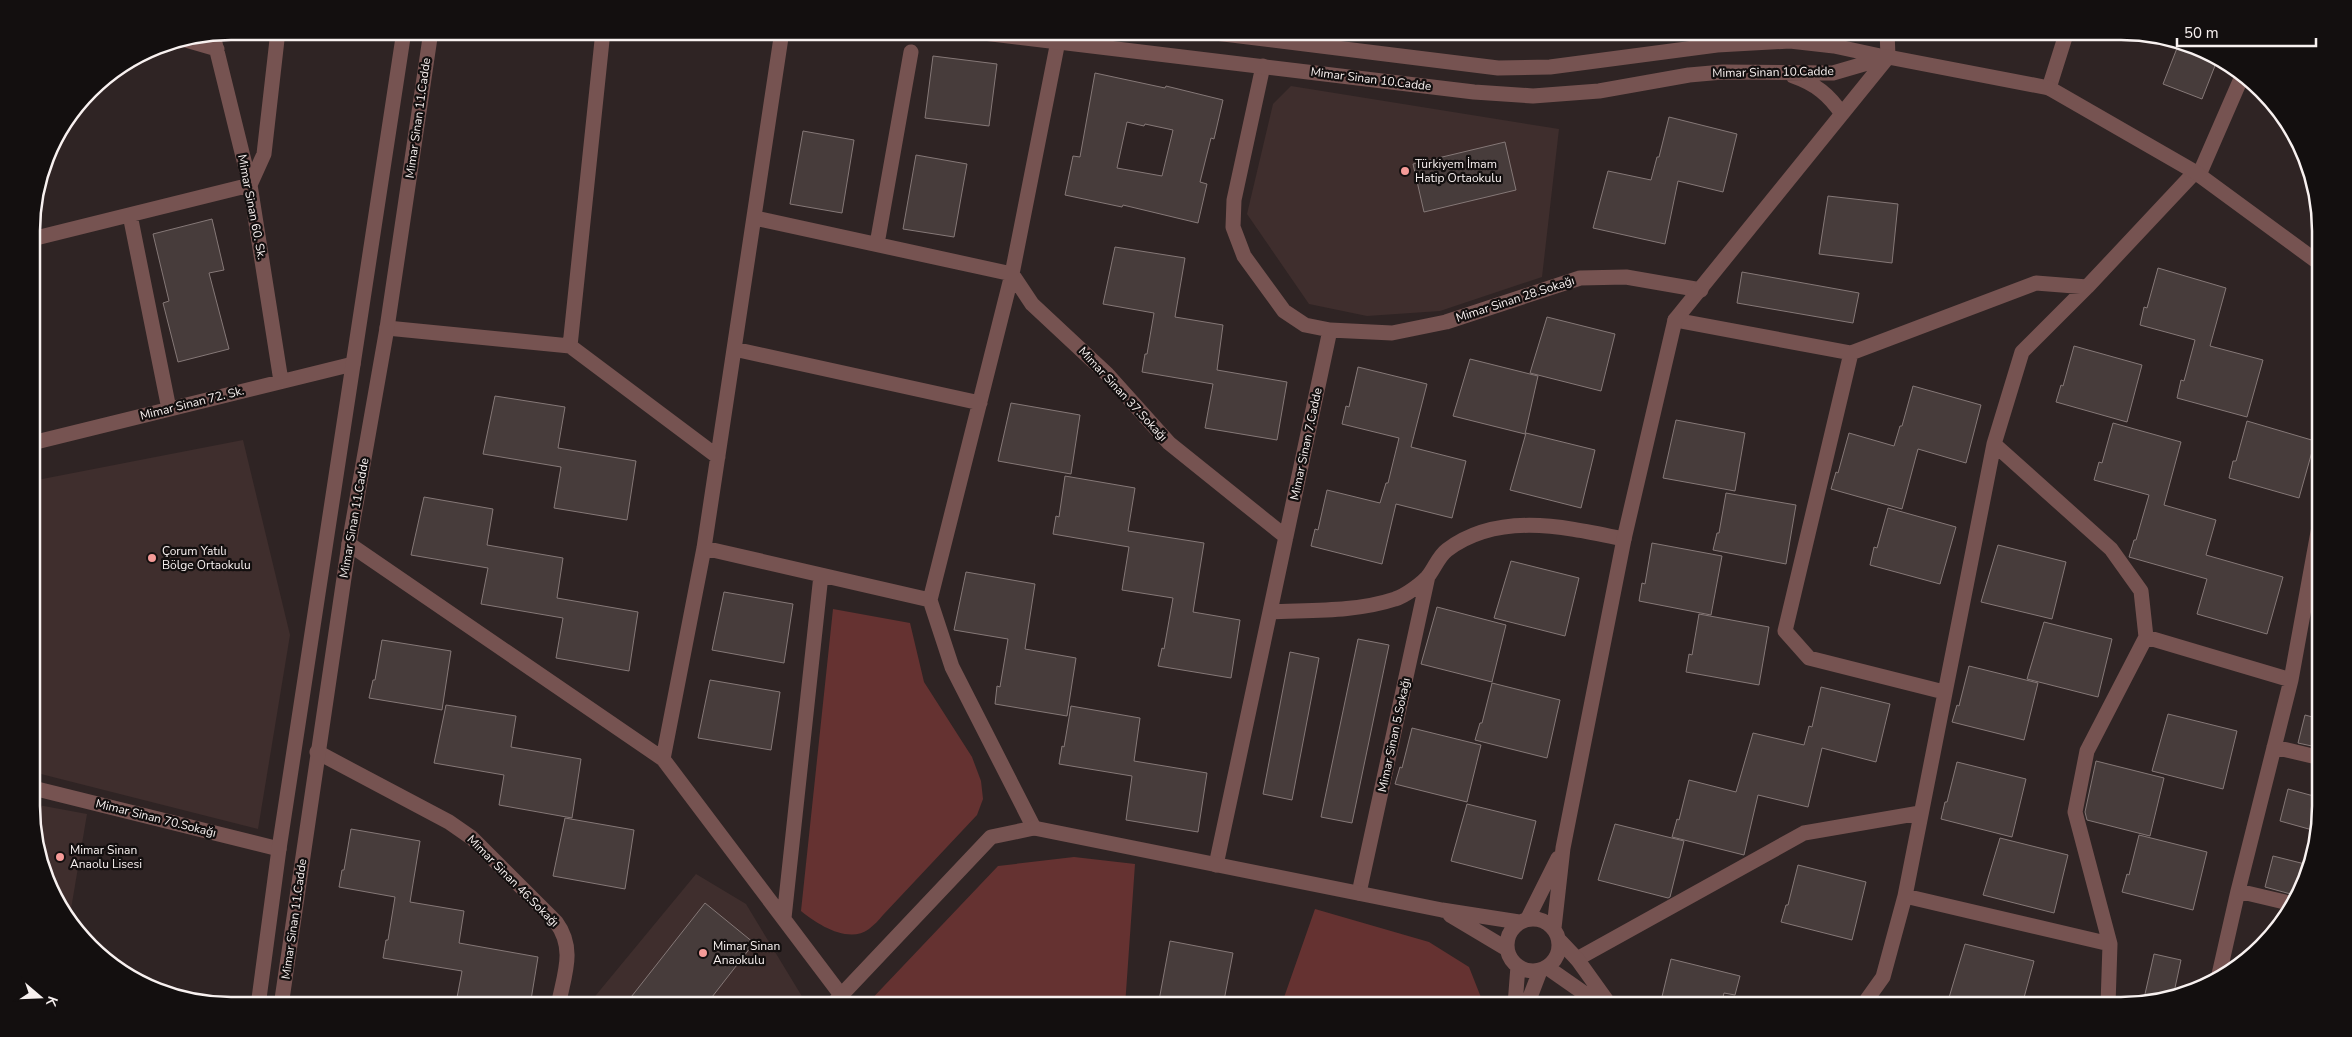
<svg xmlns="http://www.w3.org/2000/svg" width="2352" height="1037" font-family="'Nunito Sans',sans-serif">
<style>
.built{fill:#3f2e2d}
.green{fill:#653231}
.building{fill:#473c3b;stroke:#857877;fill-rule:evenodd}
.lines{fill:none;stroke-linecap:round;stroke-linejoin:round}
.minor{stroke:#765351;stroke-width:15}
.tertiary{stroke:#765351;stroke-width:15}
.poi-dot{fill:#f59b98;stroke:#130f0f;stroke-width:2}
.labels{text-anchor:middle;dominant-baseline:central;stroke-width:4.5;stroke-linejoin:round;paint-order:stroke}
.street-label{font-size:12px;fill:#f8f1f0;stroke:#130f0f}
.poi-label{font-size:12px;fill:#f8f1f0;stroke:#130f0f;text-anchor:start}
.rim{fill:none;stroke:#f8f1f0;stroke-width:2.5}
</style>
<rect width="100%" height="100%" fill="#2f2424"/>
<path class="built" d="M1291,86l268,43 -17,148 -102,34 -73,5 -58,-12 -62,-90 26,-110z
M243,440l47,195 -32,194 -225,-57 -1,-291z
M33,804l54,10 -18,107 -22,-39 -14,-50z
M696,874l50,30 60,99 -2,3h-217z"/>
<path class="green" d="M833,609l77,14 14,59 48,75 9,24 2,18 -6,16 -94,100c-4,5 -9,10 -14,14 -20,15 -51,-4 -68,-18z
M1074,857l61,7 -10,142h-260l133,-140z
M1315,909l114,33 40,25 15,38 -203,1z"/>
<path class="building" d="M2179,43l18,3 21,12 -16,41 -39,-15z
M933,56l64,8 -8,62 -64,-8z
M1095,73l70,15 1,-2 57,14 -9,39 -3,-1 -11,44 7,2 -9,39 -75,-18 -1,2 -57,-12 8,-39 7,1zM1127,122l17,4 1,-2 28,6 -11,46 -45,-8z
M1669,117l68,17 -14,58 -45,-11 -13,63 -72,-16 15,-57 43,9 6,-23h2z
M803,131l51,9 -12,73 -52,-9z
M1505,142l11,48 -92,22 -11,-48z
M916,155l51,9 -13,73 -51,-8z
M1828,196l70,8 -6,59 -73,-9z
M212,219l12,51 -15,3 20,76 -51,13 -15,-59 6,-2 -16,-67z
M1115,247l70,11 -10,59 48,8 -6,45 70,12 -10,58 -72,-12 8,-44 -71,-12 3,-18h2l7,-41 -51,-9z
M2158,268l68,20 -16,58 53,14 -16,57 -70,-19 4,-18 3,1 11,-41 -55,-15 4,-18 3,1z
M1742,272l117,21 -6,30 -116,-20z
M1547,317l68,17 -14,57 -71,-18z
M2074,346l68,19 -15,57 -71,-20 5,-17 2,1z
M1470,359l68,17 -13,58 -72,-18z
M1358,367l69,17 -16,63 55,14 -14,57 -56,-14 -14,60 -71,-18 4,-17 3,1 9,-40 53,13 6,-20h2l11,-45 -57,-14 4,-18 3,1z
M1913,386l68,19 -15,58 -48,-14 -16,60 -71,-20 5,-17 2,1 11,-40 45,13 6,-20h2z
M495,396l70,11 -7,41 78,13 -9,59 -73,-12 7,-41 -78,-13z
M1011,403l69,12 -9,59 -73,-13z
M1676,420l69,13 -10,58 -72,-13z
M2247,421l68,20 -16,57 -70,-20 4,-17h3z
M2113,423l68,19 -17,63 52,15 -10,35 77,22 -16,57 -70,-20 10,-35 -78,-22 5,-17h2l13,-45 -55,-15 5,-18 3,1z
M1526,433l69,17 -14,58 -71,-18z
M1065,476l70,12 -7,43 76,12 -11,69 47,8 -9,58 -73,-12 4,-18 2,1 9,-51 -51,-8 7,-43 -76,-13 3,-18 3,1z
M1726,493l70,12 -10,59 -73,-14 4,-17h2z
M424,497l69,12 -6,36 76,13 -6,40 81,14 -9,59 -73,-13 7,-40 -82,-14 7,-36 -77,-13z
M1888,508l68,19 -16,57 -70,-19 4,-18 3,1z
M1652,543l70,13 -11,59 -72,-14 3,-18 3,1z
M1998,545l68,17 -14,57 -71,-17z
M1511,561l68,17 -14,58 -71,-18z
M966,572l69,12 -10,65 51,9 -9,58 -72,-12 2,-18 3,1 8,-48 -54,-9z
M724,592l69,12 -9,59 -72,-13z
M1437,607l69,18 -14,57 -71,-18z
M1699,614l70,13 -10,58 -73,-13 3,-18 3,1z
M2044,622l68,17 -14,58 -71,-18z
M1358,639l31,6 -37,178 -31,-6z
M382,640l69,11 -9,59 -73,-12 4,-18h2z
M1290,652l29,6 -27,142 -29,-6z
M1969,666l69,17 -14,57 -72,-18 5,-17 2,1z
M710,680l70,12 -9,58 -73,-12z
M1492,683l68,17 -13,58 -72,-18 5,-17h2z
M1821,687l69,17 -14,58 -54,-14 -14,59 -50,-12 -14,60 -72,-18 5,-18 2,1 10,-40 47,12 17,-59 51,12 5,-19 3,1z
M446,705l70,11 -5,31 70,12 -9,59 -73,-13 5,-30 -70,-12z
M1071,706l69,12 -6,43 73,12 -9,59 -72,-12 6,-44 -73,-12 3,-18 2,1z
M2168,714l69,17 -14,58 -71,-18z
M2305,715l15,4 1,29 -23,-5z
M1412,728l69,17 -14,57 -72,-18 5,-17 2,1z
M2096,761l68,17 -14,58 -63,-16 -2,-8z
M1957,762l69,17 -14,58 -71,-18 4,-17h2z
M2288,789l33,9 -5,33 -36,-10z
M1467,804l69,17 -14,58 -71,-18z
M565,818l69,12 -9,59 -72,-13z
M1615,824l69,17 -14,56 -2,1 -70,-18z
M351,829l69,12 -10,61 54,9 -5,32 79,14 -8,49h-57l-17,-3 6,-32 -79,-13 3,-18h2l7,-43 -56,-10 3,-17h2z
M2139,835l68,17 -14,58 -71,-18 5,-18 2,1z
M2000,838l68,17 -14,58 -71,-18z
M2273,856l36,9 -3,17 -8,14 -33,-9z
M1798,865l68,17 -14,58 -71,-18 5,-17h2z
M705,903l49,40 -49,63h-81z
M1170,941l63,12 -10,53h-65z
M1965,944l69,17 -12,44h-55l-19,-4z
M2154,954l27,6 -8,37 -30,6z
M1671,959l69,17 -5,19 -11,-2 -3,12h-61z"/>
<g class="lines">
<path class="minor" d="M1887,31l1,26
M213,35l37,150 31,196
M186,40l31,9
M2049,88l18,-57
M2199,175l44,-101
M130,215l39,194
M755,218l257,56 20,30 75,70 62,69 117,94
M32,239l218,-54 14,-31 14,-123
M877,244l34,-192
M1675,320l176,33 185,-70 51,4
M387,328l183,18 148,111
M1330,330l62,3 54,-11 134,-44 46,-1 75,13
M570,346l33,-315
M734,349l246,54
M1851,353l-66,278 24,27 135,34
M32,443l321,-79
M1994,444l117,105 30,42 5,46 -59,114 -12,61 35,132 -2,61
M349,544l314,215 178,236
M704,548l226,52
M1270,612c41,-2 86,0 125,-13 10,-3 28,-16 34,-24 6,-8 10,-19 18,-25 52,-39 119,-23 177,-11
M2146,637l145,43
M2274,747l47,11
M317,752l132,70 23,16 84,84c20,27 8,53 2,84
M663,759l41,-211 78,-517
M33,788l246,61
M1034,828l-82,-161 -22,-67 82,-326 48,-243
M1216,865l114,-535 -25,-5 -21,-14 -40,-55 -11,-29 1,-27 29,-134
M2238,891l55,13
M1359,893l69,-317
M1905,896l205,48
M784,918l37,-343
M1577,959l227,-126 116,-20
M2218,979l20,-88 53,-211 29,-159
M1863,1005l20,-28 22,-81 89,-452 28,-92 65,-65 108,-115"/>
<path class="tertiary" d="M967,31l507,61 59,4 66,-5 90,-16 34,-3 110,1 55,-16
M1199,31l299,37 52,-1 167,-22 73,-4 44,5 51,11
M1793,76c23,8 36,19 49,38
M1450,915l57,34
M1528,918l30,-60
M1507 945a26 26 0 1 1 52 0a26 26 0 1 1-52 0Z
M1554,928l9,-80 61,-309 51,-219 213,-263 161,31 146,84 124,91
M1560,941l17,18 33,46
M1548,968l53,37
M1515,1005l3,-39
M1527,1005l13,-34
M258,1006l21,-157 125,-818
M281,1006l68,-462 38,-216 44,-297
M831,1006l160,-169 43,-9 408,82 77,12"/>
</g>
<g class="poi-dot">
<circle cx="1405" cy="171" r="5"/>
<circle cx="152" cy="558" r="5"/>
<circle cx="60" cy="857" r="5"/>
<circle cx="703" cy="953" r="5"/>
</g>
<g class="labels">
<g class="street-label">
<text transform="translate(1773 72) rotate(-1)">Mimar Sinan 10.Cadde</text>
<text transform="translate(1371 79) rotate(7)">Mimar Sinan 10.Cadde</text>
<text transform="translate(418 118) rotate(-82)">Mimar Sinan 11.Cadde</text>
<text transform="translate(252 207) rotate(79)">Mimar Sinan 60. Sk.</text>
<text transform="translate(1515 299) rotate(-18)">Mimar Sinan 28.Sokağı</text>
<text transform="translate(1123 394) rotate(47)">Mimar Sinan 37.Sokağı</text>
<text transform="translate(192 403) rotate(-14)">Mimar Sinan 72. Sk.</text>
<text transform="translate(1306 444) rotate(-78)">Mimar Sinan 7.Cadde</text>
<text transform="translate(354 518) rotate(-80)">Mimar Sinan 11.Cadde</text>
<text transform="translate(1394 735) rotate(-78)">Mimar Sinan 5.Sokağı</text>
<text transform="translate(156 818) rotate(14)">Mimar Sinan 70.Sokağı</text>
<text transform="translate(513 881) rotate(45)">Mimar Sinan 46.Sokağı</text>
<text transform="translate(294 919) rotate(-82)">Mimar Sinan 11.Cadde</text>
</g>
<g class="poi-label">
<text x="1415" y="164">Türkiyem İmam<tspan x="1415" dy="14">Hatip Ortaokulu</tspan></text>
<text x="162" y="551">Çorum Yatılı<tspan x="162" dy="14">Bölge Ortaokulu</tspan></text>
<text x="70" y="850">Mimar Sinan<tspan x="70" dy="14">Anaolu Lisesi</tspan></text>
<text x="713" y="946">Mimar Sinan<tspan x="713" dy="14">Anaokulu</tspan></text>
</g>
</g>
<path d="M0 0H2352V1037H0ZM231 40H2121A191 191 0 0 1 2312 231V806A191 191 0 0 1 2121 997H231A191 191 0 0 1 40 806V231A191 191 0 0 1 231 40Z" fill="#130f0f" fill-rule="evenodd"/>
<path class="rim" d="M231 40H2121A191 191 0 0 1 2312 231V806A191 191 0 0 1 2121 997H231A191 191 0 0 1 40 806V231A191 191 0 0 1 231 40Z"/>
<g transform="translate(40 997) rotate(109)" stroke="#130f0f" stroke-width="4" paint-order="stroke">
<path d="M0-4L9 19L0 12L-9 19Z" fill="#f8f1f0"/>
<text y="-8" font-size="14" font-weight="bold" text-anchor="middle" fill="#f8f1f0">K</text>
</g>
<path d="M2177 38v8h139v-8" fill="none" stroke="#f8f1f0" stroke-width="2.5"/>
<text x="2184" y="38" font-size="15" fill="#f8f1f0" stroke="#130f0f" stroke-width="4" paint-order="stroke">50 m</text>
</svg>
